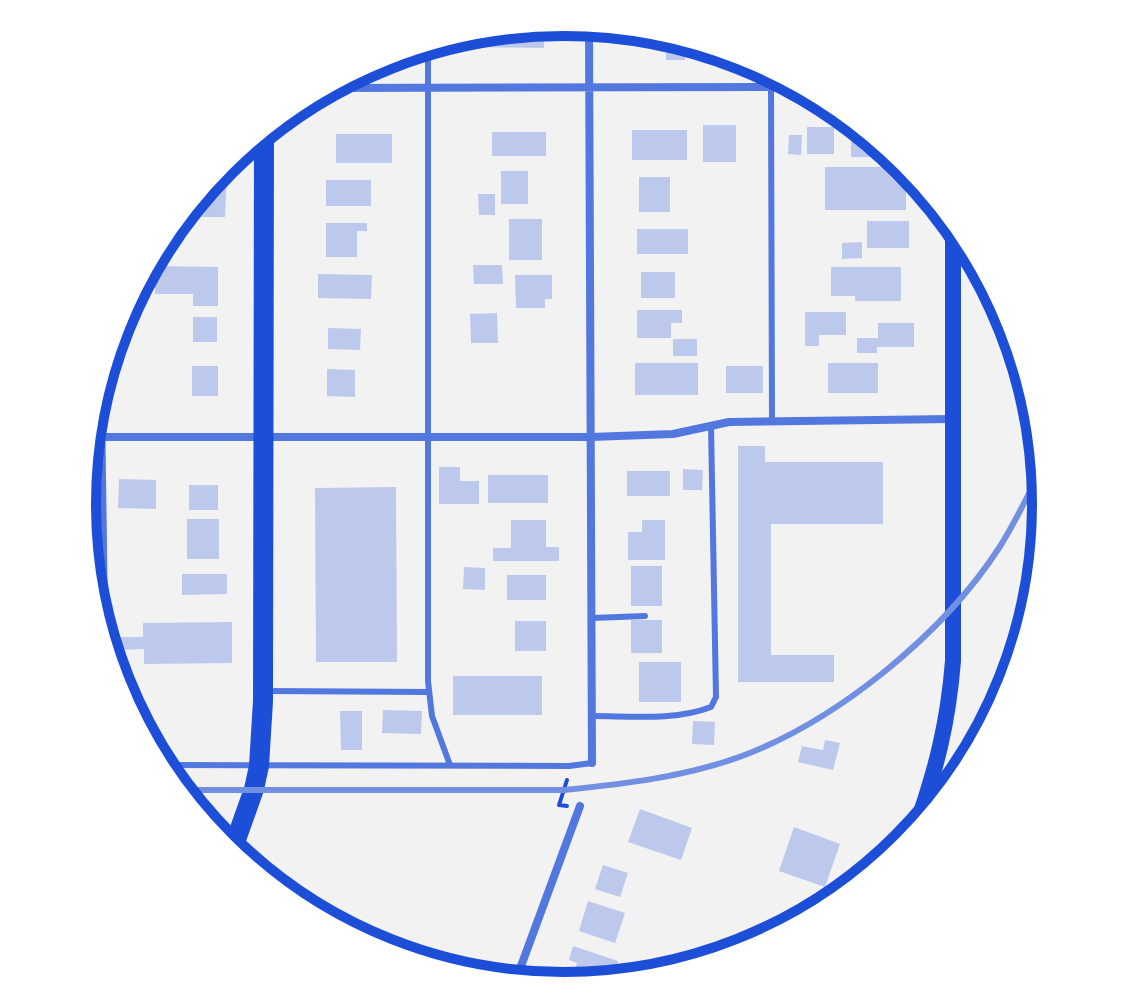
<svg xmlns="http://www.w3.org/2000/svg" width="1128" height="1008" font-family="'Varela Round',sans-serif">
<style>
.building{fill:#bdc9ec}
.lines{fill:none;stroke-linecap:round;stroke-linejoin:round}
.path{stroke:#1d4ed8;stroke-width:4}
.service{stroke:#5277de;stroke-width:6}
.minor{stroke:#5277de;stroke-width:8}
.secondary{stroke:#1d4ed8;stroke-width:16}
.trunk{stroke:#1d4ed8;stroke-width:20}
.rail{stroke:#7290e2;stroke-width:6}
.rim{fill:none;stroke:#1d4ed8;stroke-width:10}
</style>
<rect width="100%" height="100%" fill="#f2f2f2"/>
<path class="building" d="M544,26v22l-89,-1v-3z
M640,37l24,5v5h-24z
M666,43l19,3v14h-19z
M703,125h33v37h-33z
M807,127h27v27h-27z
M851,127l45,30h-45z
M632,130h55v30h-55z
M492,132h54v24h-54z
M336,134h56v29h-56z
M789,135h13l-1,20 -13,-1z
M223,163l4,4 -2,50h-38z
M825,167h81v43h-81z
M501,171h27v33h-27z
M639,177h31v35h-31z
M326,180h45v26h-45z
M478,194h17v21h-16z
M509,219h33v41h-33z
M867,221h42v27h-42z
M326,223h41v8h-10v26h-31z
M637,229h51v25h-51z
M862,242v16l-20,1v-16z
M473,265h29l1,19h-29z
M155,266l63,1v39h-25v-12h-38z
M831,267h70v34h-46v-5h-24z
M641,272h34v26h-34z
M318,274l54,1 -1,24 -53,-1z
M515,275h37v24h-7v9h-29z
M999,304l10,16 4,19h-14z
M637,310h45v13h-11v15h-34z
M805,312h41v23h-27v11h-14z
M497,313l1,30h-27l-1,-29z
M193,317h24v25h-24z
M878,323h36v24h-37v6h-20v-15h21z
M328,328l33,1 -1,21 -32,-1z
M673,339h24v17h-24z
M635,363h63v32h-63z
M828,363h50v30h-50z
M192,366h26v30h-26z
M726,366h37v27h-37z
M327,369l28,1v27l-28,-1z
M738,446h27v16h118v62h-112v131h63v27h-96z
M439,467h21v14h19v23h-40z
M683,469l20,1 -1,20h-19z
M627,471h43v25h-43z
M488,475h60v28h-60z
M119,479l37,1v29l-38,-1z
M189,485h29v25h-29z
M396,487l1,175h-81l-1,-174z
M187,519h32v40h-32z
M511,520h35v27h13v14h-66v-13h18z
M642,520h23v40h-37v-28h14z
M631,566h31v40h-31z
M464,567l21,1v22l-22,-1z
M182,574h45v20l-45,1z
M507,575h39v25h-39z
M1021,594h7l-5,28 -2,-1z
M631,620h31v33h-31z
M515,621h31v30h-31z
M232,622v41l-88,1v-15l-29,1v-13h28v-14z
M639,662h42v40h-42z
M453,676h89v39h-89z
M383,710l39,1 -1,23 -39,-1z
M340,711h22v39h-21z
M693,721l22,1 -1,23 -22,-1z
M825,740l15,3 -7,27 -35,-8 4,-16 21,4z
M640,809l52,19 -11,32 -53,-18z
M794,827l46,17 -15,43 -46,-16z
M603,865l25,8 -8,24 -25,-8z
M588,901l37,12 -10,30 -36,-12z
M573,946l45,15 -5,15 -29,6 -12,-4 5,-15 -8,-3z"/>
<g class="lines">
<path class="path" d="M567,780l-8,25 8,1"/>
<path class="service" d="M428,49v632l4,35 18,49
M771,87l1,334
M102,405l3,213
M87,527h16
M592,618l53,-2
M267,691l162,1
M592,716c38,0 83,5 119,-9l5,-10 -5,-271
M170,765l399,1 23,-3"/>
<path class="minor" d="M589,27l3,736
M336,88l455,-1
M95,437h496l82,-3 56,-12 223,-3
M517,977l63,-171"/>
<path class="secondary" d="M915,830c21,-60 33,-106 38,-169v-425"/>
<path class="trunk" d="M232,851l22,-62 5,-23 4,-65 1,-565"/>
<path class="rail" d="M186,790h378c60,-6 121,-13 178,-34 96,-36 201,-122 257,-208 15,-23 27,-50 41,-75"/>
</g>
<path d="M0 0H1128V1008H0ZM96 504a468 468 0 1 1 936 0a468 468 0 1 1-936 0Z" fill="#fff" fill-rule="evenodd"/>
<path class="rim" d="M96 504a468 468 0 1 1 936 0a468 468 0 1 1-936 0Z"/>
</svg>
